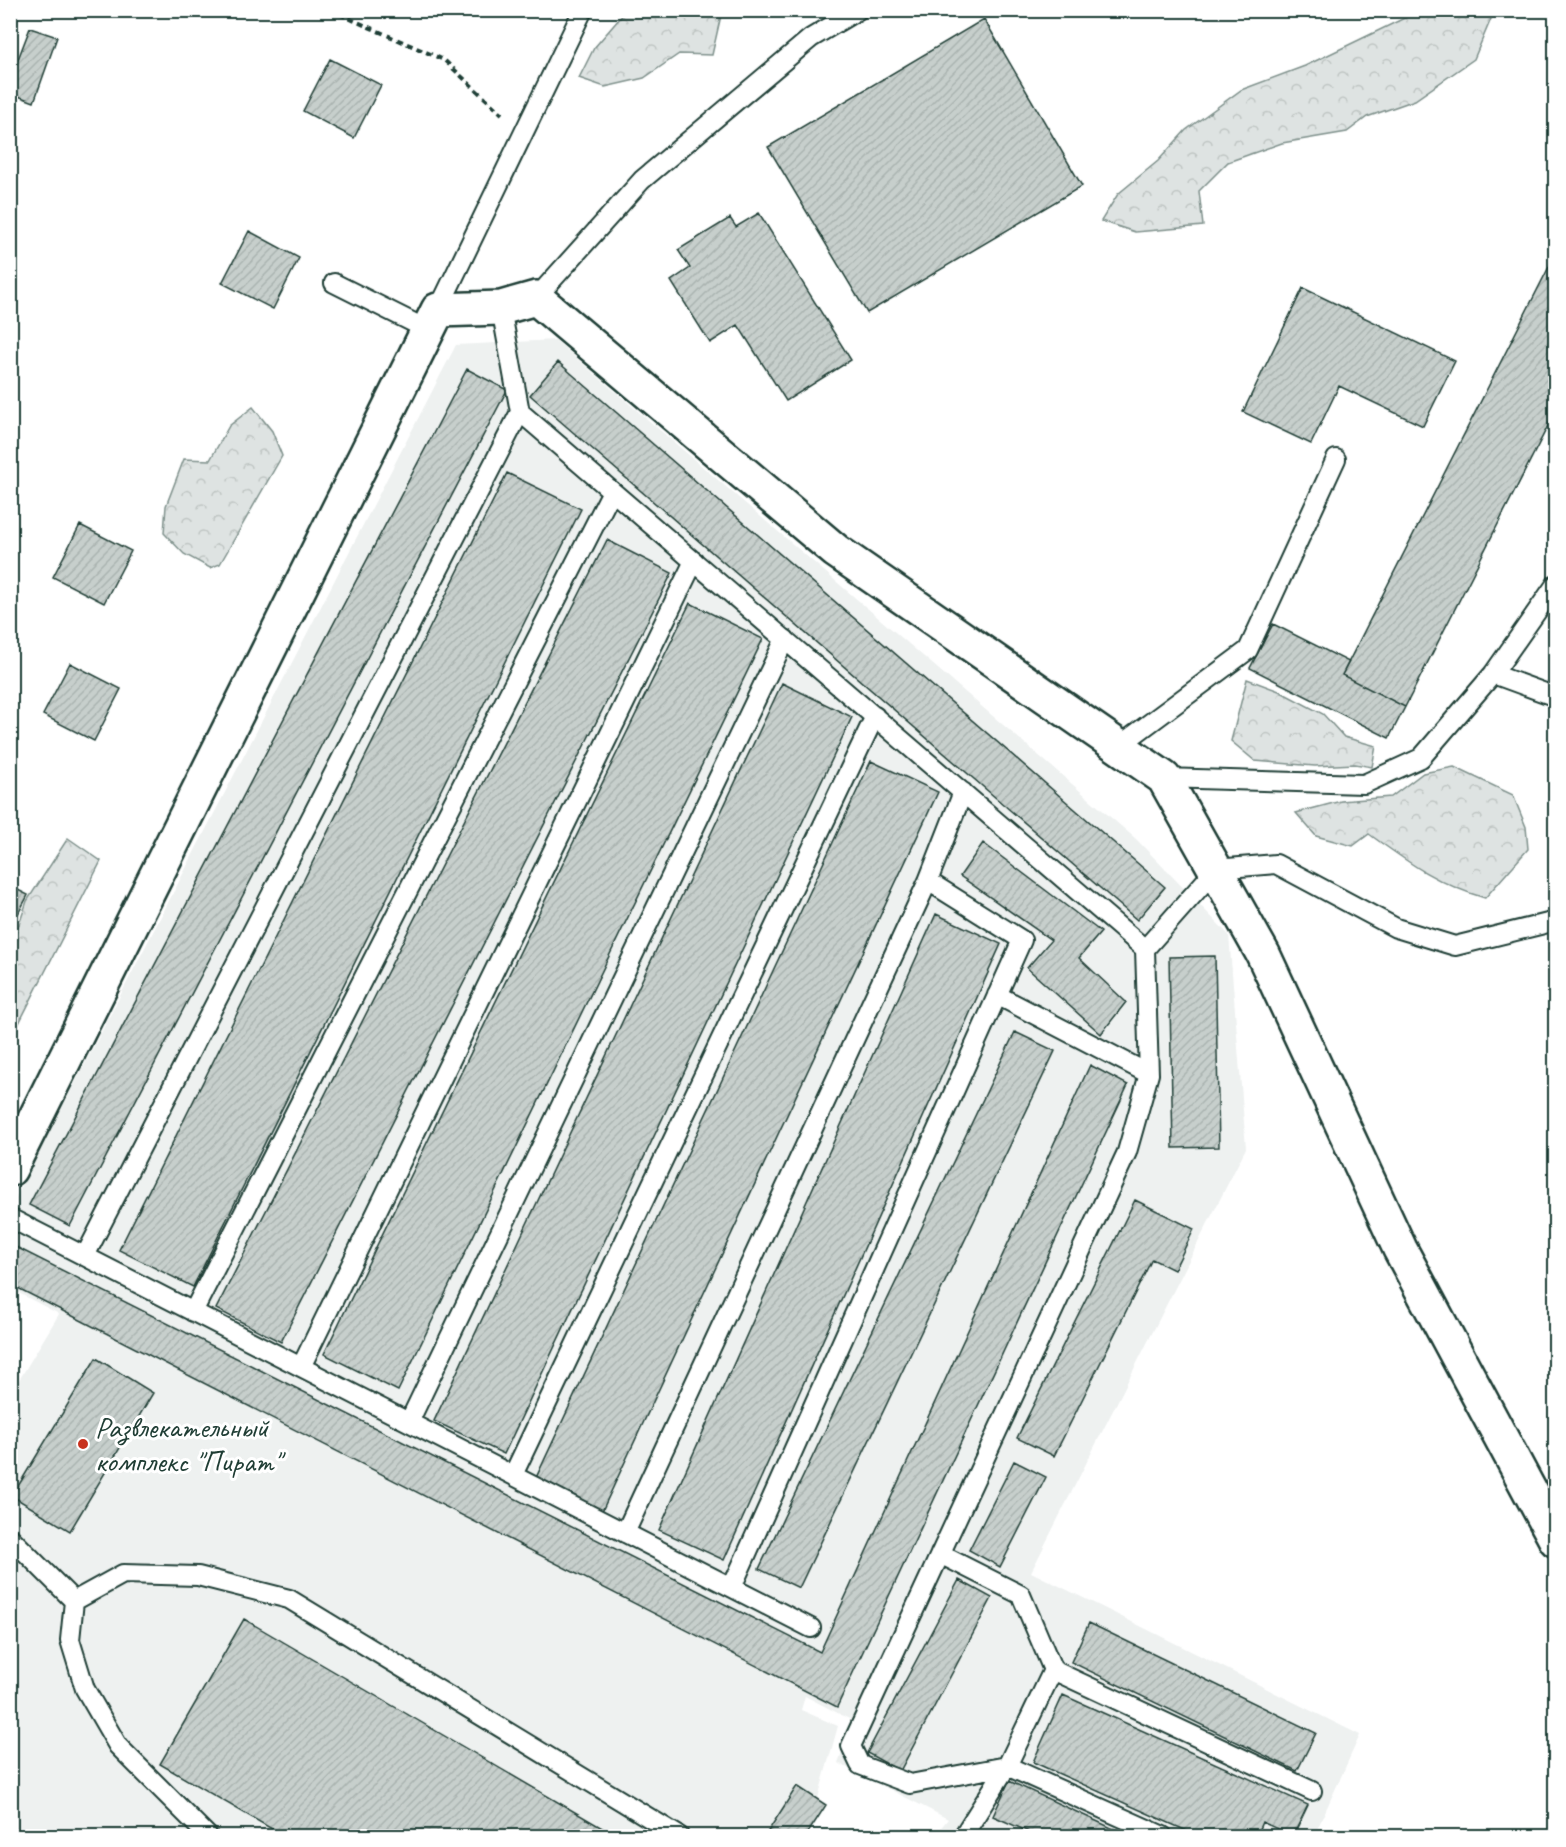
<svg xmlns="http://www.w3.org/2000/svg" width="1566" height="1847" font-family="Caveat,sans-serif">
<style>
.built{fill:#eef1f0}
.forest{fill:url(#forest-crowns);stroke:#7e908b;stroke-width:1.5}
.building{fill:url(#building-hatch);stroke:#1f3d34;stroke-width:1.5}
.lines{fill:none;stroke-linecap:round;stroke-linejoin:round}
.lane-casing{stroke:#1f3d34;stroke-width:22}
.street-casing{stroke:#1f3d34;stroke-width:38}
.path{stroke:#1f3d34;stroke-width:4;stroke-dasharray:6 4.5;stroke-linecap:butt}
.lane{stroke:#fff;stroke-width:18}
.street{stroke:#fff;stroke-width:33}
.poi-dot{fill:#c8321e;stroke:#fff;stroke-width:2}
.labels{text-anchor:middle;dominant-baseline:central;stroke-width:6;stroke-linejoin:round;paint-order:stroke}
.poi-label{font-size:30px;fill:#1f3d34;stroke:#fff;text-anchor:start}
</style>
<defs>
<pattern id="forest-crowns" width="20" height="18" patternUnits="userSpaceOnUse" patternTransform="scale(1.5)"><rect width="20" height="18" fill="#dee3e2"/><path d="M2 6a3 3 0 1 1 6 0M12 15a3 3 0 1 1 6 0" fill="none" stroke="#bec4c2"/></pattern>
<pattern id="building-hatch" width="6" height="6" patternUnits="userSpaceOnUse" patternTransform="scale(1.5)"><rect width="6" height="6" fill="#c7cfcc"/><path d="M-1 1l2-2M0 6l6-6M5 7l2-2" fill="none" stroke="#aab3b0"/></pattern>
</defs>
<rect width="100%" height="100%" fill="#fff"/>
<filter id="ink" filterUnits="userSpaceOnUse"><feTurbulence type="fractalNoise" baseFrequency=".0167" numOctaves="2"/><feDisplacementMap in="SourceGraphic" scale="12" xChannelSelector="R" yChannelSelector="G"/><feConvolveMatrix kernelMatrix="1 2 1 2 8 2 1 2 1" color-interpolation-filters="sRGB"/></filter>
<g filter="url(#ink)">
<path class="built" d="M555,340l581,499 93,96 17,213 -215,424 329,163 -46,101h-380l14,-17 -110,-56 15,-42 -48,-25 -4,14 37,16 -20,72 -23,38h-784l-1,-441 49,-81 -48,-25v-82l445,-862z"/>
<path class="forest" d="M1421,10h72v4l-19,45 -59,41 -48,17 -20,15 -65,11 -54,19 -29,29 4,35 -68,6 -34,-11 17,-27 40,-33 28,-31 55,-40 64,-24z
M626,11h96l-10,44 -33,-1 -35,24 -39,9 -26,-9 15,-30z
M253,407l19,24 10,25 -62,108 -10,4 -26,-14 -20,-21 2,-27 18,-47 26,1 19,-34z
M1247,679l32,12 44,23 21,23 32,9 -4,21 -17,-3 -40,2 -60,-5 -24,-20z
M1454,767l59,28 13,32 2,22 -43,49c-48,-14 -76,-35 -116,-64l-16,12 -37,-10 -20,-23 45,-12 50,-4 32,-24z
M68,838l33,23 -90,178v-91l16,-47z"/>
<path class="building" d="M984,19l98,167 -215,127 -99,-166z
M30,28l27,9 -23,65 -24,-9v-13z
M330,59l51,26 -27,53 -51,-27z
M759,213l92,147 -65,41 -48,-76 -28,18 -39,-62 19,-13 -12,-18 52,-32 6,9z
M249,231l50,27 -26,51 -51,-26z
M1556,253v157l-151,297 -63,-32z
M1303,288l152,73 -32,65 -84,-40 -28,58 -68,-32z
M558,362l607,525 -28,33 -607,-525z
M467,369l40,21 -437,836 -41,-21z
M507,473l74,36 -388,778 -74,-37z
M80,525l51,26 -27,52 -51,-26z
M607,540l65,33 -391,769 -65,-33z
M690,603l73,36 -365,752 -74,-37z
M1273,624l76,38 -7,13 63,32 -16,31 -139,-70z
M70,663l51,26 -27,52 -51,-26z
M782,683l70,34 -348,737 -70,-33z
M871,761l67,31 -336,719 -67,-31z
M983,843l118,89 -22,26 47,44 -25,32 -74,-66 24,-28 -91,-64z
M10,886l18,9 -18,34z
M936,914l65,30 -277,616 -65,-30z
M1215,956l4,191 -46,1 -4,-191z
M1015,1032l40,19 -256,537 -40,-19z
M1090,1065l38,20 -291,622 -827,-423v-40l810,408z
M1135,1200l59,29 -20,41 -22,-11 -98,197 -37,-18z
M96,1358l57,35 -83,138 -58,-35z
M1014,1461l32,16 -46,90 -31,-17z
M959,1580l33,18 -92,173 -33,-18z
M244,1619l372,217h-332l-124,-72z
M1089,1623l227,110 -19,38 -226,-109z
M1063,1695l245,110 -15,31 -31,-14 -6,14h-58l-165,-74z
M1009,1781l120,55h-91l-45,-20z
M797,1786l29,19 -20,31h-41z"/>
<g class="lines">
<defs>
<path id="lane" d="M334,283l94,47
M536,298l106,-118 169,-142 47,-28
M501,308l19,104
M438,310l145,-300
M1493,674l63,23
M1119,746l129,-96 88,-191
M1164,778l200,6 57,-26 72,-84 63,-90
M1145,949l71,-80 60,-5 120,64 59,18 101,-25
M10,1218l801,410
M85,1256l435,-844 625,537 4,125
M193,1312l419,-821
M301,1367l393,-806
M409,1422l376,-783
M513,1475l362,-759
M625,1533l303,-652 35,-89
M10,1537l64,64 49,-27 75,2 91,23 390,237
M940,1554l81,41 32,75 -46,96 156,70
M732,1587l290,-647 -94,-59
M74,1601l-4,39 15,49 33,57 90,90
M1053,1670l259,121
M963,1836l44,-70 -97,18 -50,-19 -9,-19 276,-594 22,-78 -152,-79"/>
<path id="street" d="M10,1169l428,-859 63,-2 35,-10 300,253 328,227 99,176 137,295 156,291"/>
</defs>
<use href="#lane" class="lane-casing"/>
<use href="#street" class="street-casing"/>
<path class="path" d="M330,10l114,50 58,54"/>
<use href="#lane" class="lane"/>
<use href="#street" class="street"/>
</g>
</g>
<circle class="poi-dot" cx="83" cy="1444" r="6"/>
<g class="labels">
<g class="poi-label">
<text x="95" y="1427">Развлекательный<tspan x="95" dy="34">комплекс "Пират"</tspan></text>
</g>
</g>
<rect width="1566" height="1847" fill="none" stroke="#fff" stroke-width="36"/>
<rect x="18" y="18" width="1530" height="1811" fill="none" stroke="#1f3d34" stroke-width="2" filter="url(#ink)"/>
</svg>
